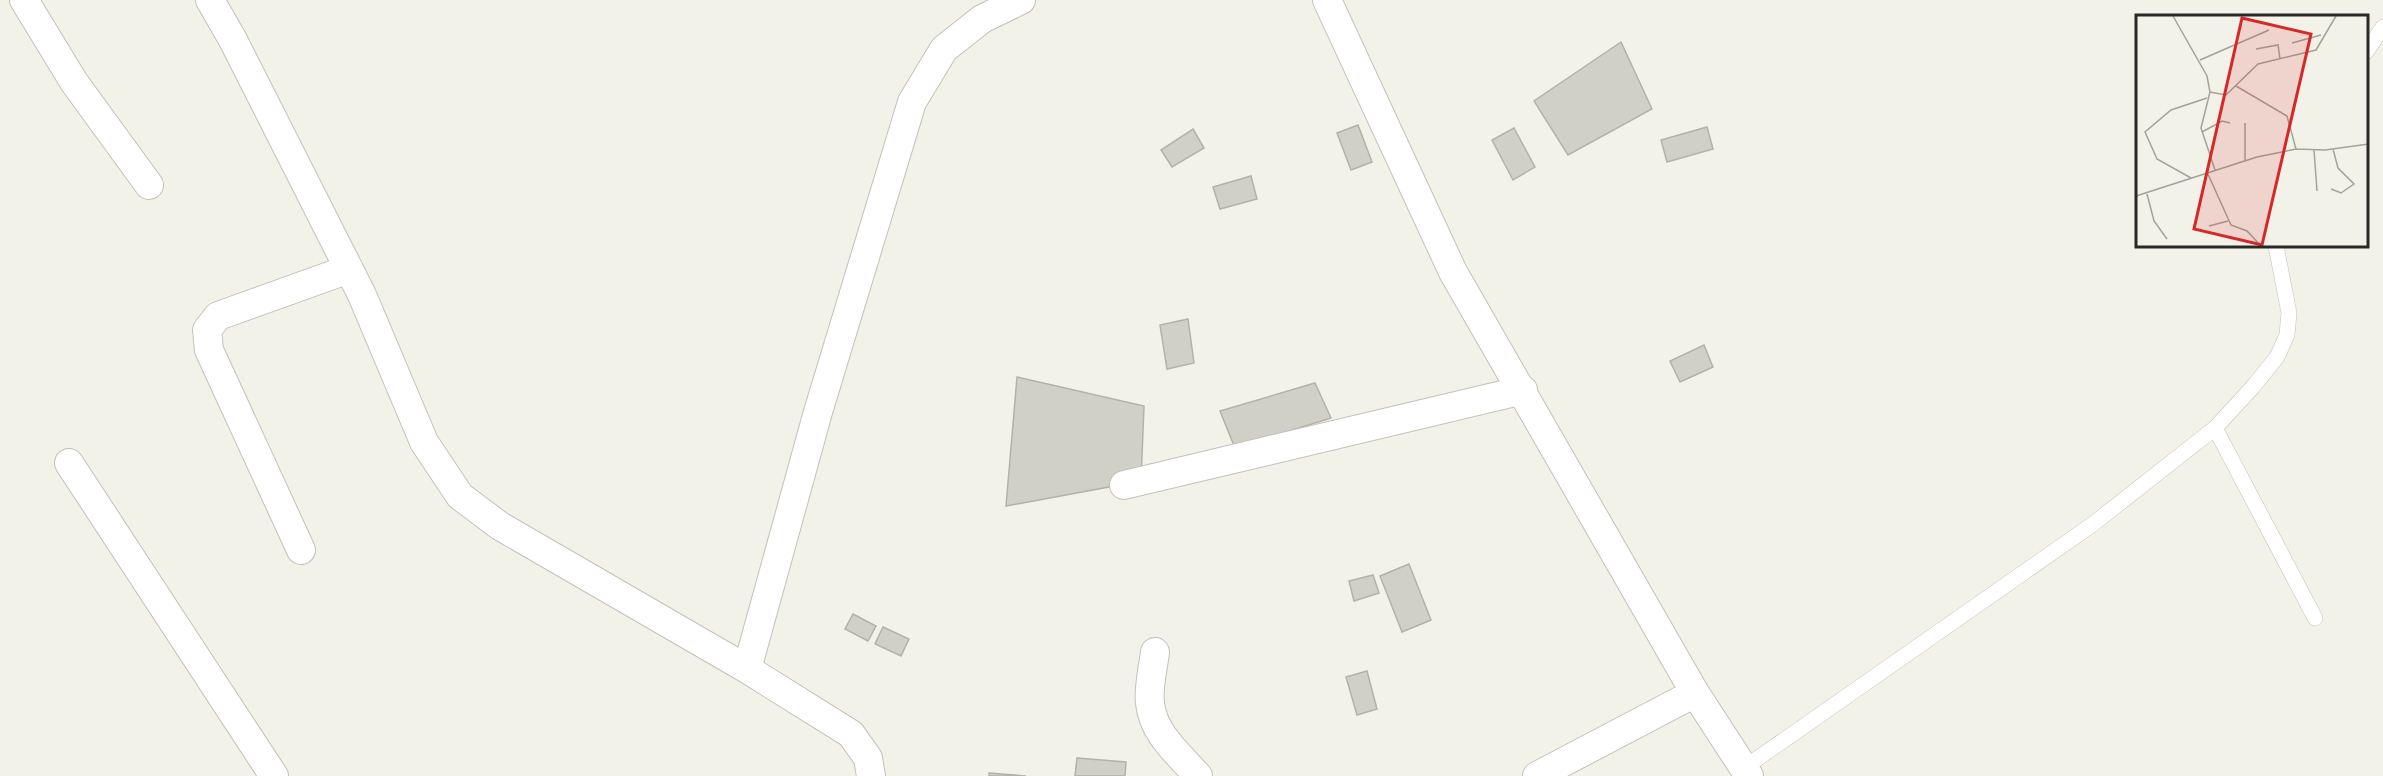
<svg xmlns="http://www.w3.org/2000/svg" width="2383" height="776" font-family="Rubik,sans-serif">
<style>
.building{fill:#d1d0c7;stroke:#b3b2aa;stroke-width:1.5}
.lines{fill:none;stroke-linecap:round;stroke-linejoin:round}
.service-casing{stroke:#c2c1b9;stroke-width:16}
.minor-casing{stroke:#c2c1b9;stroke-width:30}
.service{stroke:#fff;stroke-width:15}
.minor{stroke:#fff;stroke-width:28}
.inset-road{fill:none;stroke:#a3a29b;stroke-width:1.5}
.view{fill:#d62828;fill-opacity:0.15;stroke:#d62828;stroke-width:3}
.inset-edge{fill:none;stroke:#2a2926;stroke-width:3}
</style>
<rect width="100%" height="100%" fill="#f3f2e9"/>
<path class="building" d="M1621,42l31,67 -84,46 -34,-54z
M1358,125l14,37 -21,8 -14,-37z
M1707,127l6,22 -46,13 -6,-22z
M1514,128l21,39 -22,13 -21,-40z
M1193,129l11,19 -32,19 -11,-17z
M1251,176l6,23 -37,10 -7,-22z
M1188,319l6,44 -27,6 -7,-44z
M1704,345l9,22 -33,15 -10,-21z
M1017,377l127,29 -3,75 -135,25z
M1315,383l16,35 -96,30 -15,-37z
M1409,564l22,56 -29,12 -22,-56z
M1373,575l6,18 -25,8 -5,-20z
M853,614l23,12 -8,15 -23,-12z
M883,627l26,12 -8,17 -26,-12z
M1367,671l10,38 -20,6 -11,-38z
M1077,758l49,4 -1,14h-50z
M989,773l37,3h-37z"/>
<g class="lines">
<defs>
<path id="service" d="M2366,52l17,-25
M2215,428l100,190
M1744,768l349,-244 122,-96 37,-40 25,-31 10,-22 2,-22 -13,-67"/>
<path id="minor" d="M24,0l50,82 75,103
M210,0l23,40 129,255 62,147 36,54 40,30 247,143 104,65 17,24 3,18
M1327,0l126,272 242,421 54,83
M69,463l205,313
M1124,485l399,-95
M301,550l-92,-200 -2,-20 11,-14 131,-47
M1155,652c-2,17 -7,35 -5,51 3,31 29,51 48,73
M747,669l71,-257 94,-310 32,-53 38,-30 39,-19
M1537,776l158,-83"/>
</defs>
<use href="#service" class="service-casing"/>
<use href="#minor" class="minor-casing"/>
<use href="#service" class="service"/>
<use href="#minor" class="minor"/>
</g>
<g transform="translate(2136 15)">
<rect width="232" height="232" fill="#f3f2e9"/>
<path class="inset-road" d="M37,1l34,60 3,16 -9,36 14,42M156,28l29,-8M120,34l22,-4 2,14M64,45l69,-30M100,71l51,30 9,33M74,77l16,3 32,-31 58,-14 20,-34M109,108v38M66,117l20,-11 8,2M178,135l3,41M71,157l24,53 16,6 15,16M55,163l-34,-19 -12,-27 26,-22 36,-12M195,174l10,4 13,-9 -16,-16 -5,-19M11,179l7,27 13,18M0,181l121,-39 39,-8 29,1 44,-6M73,211l19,-5"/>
<path class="view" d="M106,3l69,16 -49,211 -68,-16z"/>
<rect width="232" height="232" class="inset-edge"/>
</g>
</svg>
